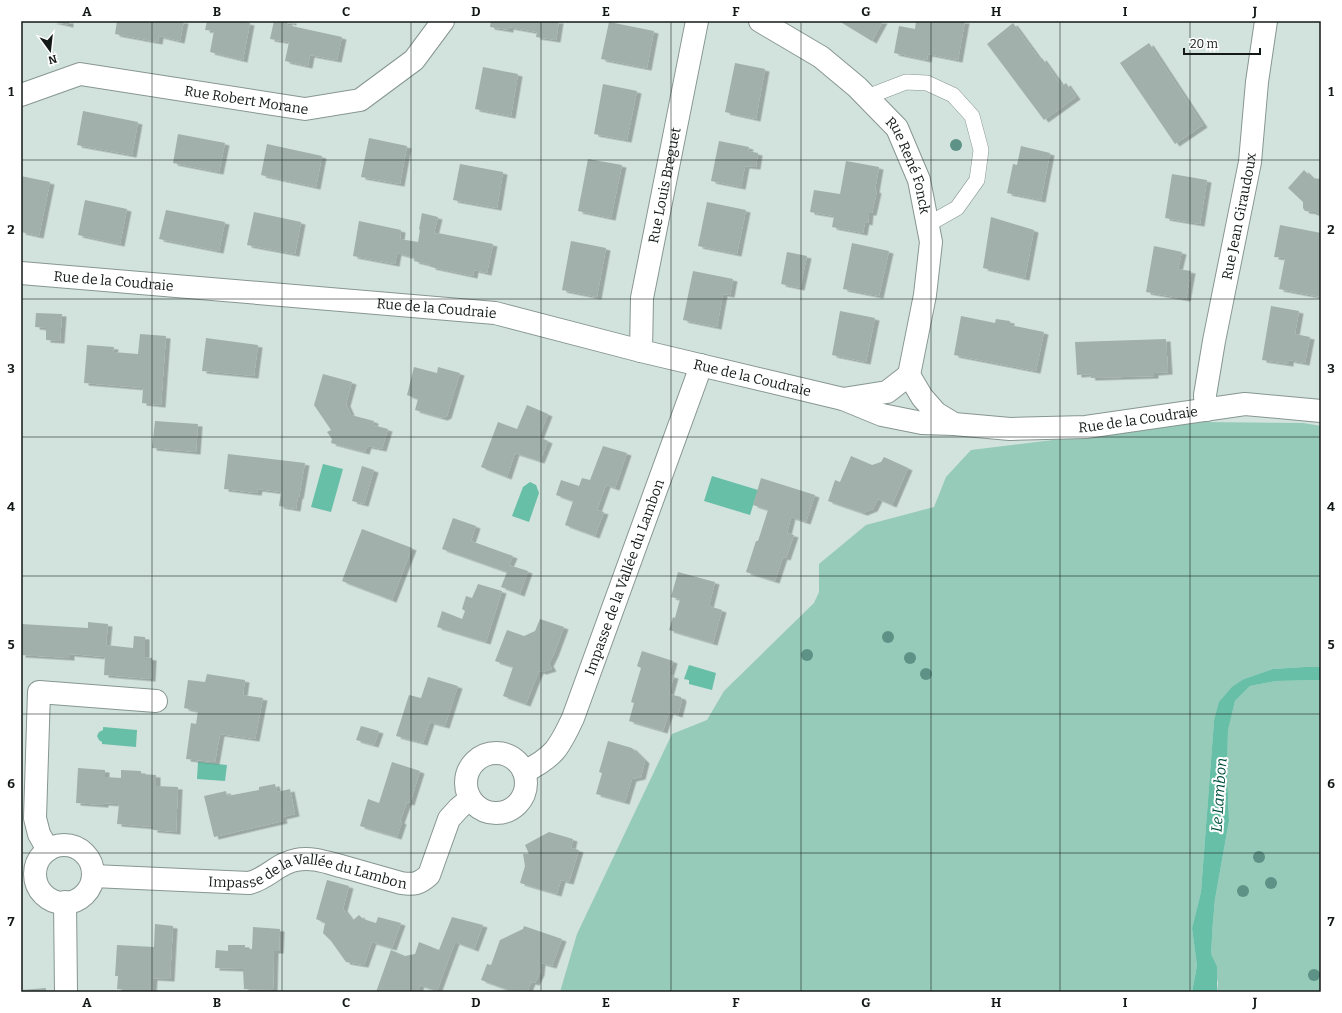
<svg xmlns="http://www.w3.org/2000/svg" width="1342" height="1013" font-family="Bitter,serif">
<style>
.green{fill:#96cab9}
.water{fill:#66bfa6}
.building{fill:#a1b0ab;filter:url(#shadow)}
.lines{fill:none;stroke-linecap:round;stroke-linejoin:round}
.service-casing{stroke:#879691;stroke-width:16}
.minor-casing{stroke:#879691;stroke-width:24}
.service{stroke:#fff;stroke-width:15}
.minor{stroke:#fff;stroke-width:22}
.tree{fill:#5e9286}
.grid{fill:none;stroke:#131917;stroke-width:1;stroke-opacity:0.55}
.labels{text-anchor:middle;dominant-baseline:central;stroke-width:4;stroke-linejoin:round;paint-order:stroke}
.street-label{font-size:14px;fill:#131917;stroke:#fff}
.water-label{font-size:15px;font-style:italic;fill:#00503f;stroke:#fff}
.neatline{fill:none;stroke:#131917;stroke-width:1.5}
.grid-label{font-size:13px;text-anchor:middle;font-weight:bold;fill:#131917}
</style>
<defs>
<filter id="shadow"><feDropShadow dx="4.5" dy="2.5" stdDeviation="0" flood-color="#0004"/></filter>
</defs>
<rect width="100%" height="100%" fill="#d2e2dd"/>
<path class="green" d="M1202,422l101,1 18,3v241h-16l-32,2 -29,10 -30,42 -13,171 -9,36 5,38 -5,26h-632l17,-58 95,-200 35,-14 17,-29 90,-88 5,-11v-28l47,-39 68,-18 12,-30 25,-27z
M1321,680v312h-104l1,-9 -7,-29 2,-33 2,-22 14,-78 -2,-50 1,-42 7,-28 15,-15 26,-5z"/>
<path class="water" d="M323,464l20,5 -12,43 -20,-5z
M712,476l46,14 -8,25 -46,-14z
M530,482l6,3 3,8 -10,29 -17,-6 11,-29z
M689,665l27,8 -4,17 -23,-6v-4l-5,-1z
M1305,667h16v13l-45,1 -26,5 -15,15 -7,29 -1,41 2,50 -14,78 -2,22 -2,33 6,13v25h-25l5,-26 -5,-38 9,-36 13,-171 5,-19 13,-15 12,-8 29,-10z
M103,727l34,3 -1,17 -34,-3v-2l-3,-2 -2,-4 2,-4 4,-2z
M198,762l29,3 -2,16 -28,-2z"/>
<path class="building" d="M51,21h18v4z
M117,21h67l-4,20 -21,-5 -1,6 -43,-8z
M207,21h32l11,2 -7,37 -33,-8 4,-21 -9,-1z
M274,21h18v2l-4,-1 -1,3 55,12 -5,23 -27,-5 -2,11 -23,-5 4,-19 -19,-3z
M491,21h68l-3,19 -20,-3 1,-5 -28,-5v3l-19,-3z
M839,21h44l-11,20z
M916,21h49l-7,39 -30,-6 -1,6 -33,-7 5,-27 16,3z
M609,22l45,9 -7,37 -46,-9z
M1013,23l27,37 2,-2 20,28 4,-3 10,14 -32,23 -57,-76z
M1149,43l54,82 -28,19 -55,-81z
M735,63l30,6 -9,50 -31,-7z
M483,67l35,7 -7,42 -36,-7z
M603,84l34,7 -10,49 -33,-6z
M83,111l55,11 -6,33 -55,-10z
M178,134l47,9 -6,29 -46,-9z
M369,138l38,8 -7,38 -39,-7z
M719,141l30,6 -1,4 10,2 -2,14 -11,-1 -4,21 -30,-6z
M267,144l55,12 -6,31 -55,-12z
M1021,146l29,7 -9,47 -34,-7 6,-29 4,1z
M588,159l34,6 -11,53 -33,-7z
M846,161l33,6 -4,23 2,1 -5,22h-3l-1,10 -3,-1 -2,11 -31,-6 2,-11 -24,-4 4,-22 26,4z
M460,164l43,8 -6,36 -44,-8z
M1304,170l8,8 9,1v37l-5,-1v-3l-11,-1 -2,-3v-6l-15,-14z
M1172,174l35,6 -7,44 -35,-6z
M21,176l29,6 -11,54 -18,-4z
M85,200l42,9 -7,35 -42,-9z
M707,202l39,8 -9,44 -39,-8z
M166,210l59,12 -6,29 -60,-12z
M254,212l47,10 -6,32 -48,-9z
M422,213l16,4 -4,16 3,1 1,-1 55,11 -6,29 -13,-3 -1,6 -42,-9v-2l-17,-4 1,-3 -18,-5 -2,11 -42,-8 6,-35 42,9 -1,9 18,3 2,-12 -1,-1z
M991,217l43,13 -9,48 -42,-10z
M1280,225l41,8v64l-42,-8 6,-31 -11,-1z
M571,241l35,7 -9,49 -35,-7z
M852,243l37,8 -10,45 -36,-7z
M1154,246l28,6 -4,17 13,2 -5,28 -40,-7z
M787,252l20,4 -7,32 -19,-4z
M693,271l40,8 -3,16 -7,-1 -6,33 -34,-7z
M1271,306l28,5 -4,23 15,3 -5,26 -16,-3v4l-27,-4z
M840,311l35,7 -9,44 -34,-7z
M36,313l26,1 -2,27 -14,-1v-12l-11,-1z
M961,316l34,7 1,-4 14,2v4l34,7 -8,39 -82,-16z
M140,334l26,2 -5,69 -19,-2 1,-15 -59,-5 3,-38 27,2 -1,5 25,2z
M206,338l52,7 -4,31 -52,-5z
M1166,339l2,33 -14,1v3l-63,2 -1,-4 -13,1 -2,-33z
M414,367l23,6 1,-6 22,6 -13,43 -4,2 -28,-8 3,-11 -11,-4z
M323,374l29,8 -6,22 5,11 23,6 -1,4 15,4 -6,20 -15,-3 -2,6 -34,-9 1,-4 -5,-7 4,-2 -17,-25z
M527,405l21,9 -9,23 9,4 -8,20 -25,-8 -8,24 -26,-10 17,-45 19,7z
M155,421l43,3 -2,28 -44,-4z
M603,446l24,7 -12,35 -9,-3 -9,25 7,2 -9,24 -30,-11 8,-24 -17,-6 5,-15 18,6 3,-8 8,2z
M228,454l77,9 -6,34 -1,-1 -2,13 -17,-3 2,-14 -23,-3 -1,4 -33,-4z
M851,456l21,9 9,-3 3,-5 24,11 -16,37 -14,-6 -5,10 -10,4 -35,-12 7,-21 5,2z
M362,466l12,4 -10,34 -12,-3z
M761,478l54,17 -9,27 -15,-5 -4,16 7,2 -8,23 -3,-1 -8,24 -29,-9 10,-31h2l10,-31 -15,-5z
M453,518l23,8 -5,15 42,15 -4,9 19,6 -8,23 -19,-7 6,-15 -65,-23z
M362,529l50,19 -20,52 -50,-19z
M678,572l37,10 -6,24 13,4 -9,33 -44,-13 4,-13 2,1 5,-19 -9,-2z
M478,584l24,7 -16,51 -49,-15 5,-16 20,8 3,-8 -3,-2 4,-13 6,2z
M540,619l24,8 -10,27 -5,10 3,5 -10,3 -3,-1 -13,33 -23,-8 10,-29 -18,-6 12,-31 17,6 11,-5z
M88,622l20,2 -2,21 27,3 1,-12 11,1v20l7,1 -1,21 -47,-4 1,-18 -35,-3v4l-49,-3v-31l67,4z
M642,651l31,10 -4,14 5,1 -5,18 12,3 1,3 -4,15 -9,-3 -6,19 -34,-10 5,-18 -3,-1 10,-34 -4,-2z
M207,674l38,6 -2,15 20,3 -8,41 -35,-5 -5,28 -29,-3 5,-36 5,1 2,-13 -14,-3 4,-28 17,2z
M428,677l30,9 -13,40 -15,-4 -7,21 -27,-7 13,-41 12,3z
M361,726l18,5 -5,14 -18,-5z
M608,741l24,7 13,13 -4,16 -9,2 -7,23 -29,-8 6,-21 -3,-1z
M392,762l28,9 -10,32 -3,-1 -7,19 2,1 -5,15 -37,-11 8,-27 11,4z
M78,768l27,2v7l16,1v-8l20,1v3l15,1v11l22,1 -2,45 -23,-2v-3l-36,-3 2,-20 -15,-1v2l-28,-2z
M275,784l2,8 13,-3 5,25 -13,3 1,4 -69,16 -10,-41 22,-5 1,5 32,-6v-3z
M549,832l24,7 -2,9 8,2 -10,32 -8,-2 -4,14 -37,-11 5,-17 -2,-12h6l-4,-9z
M327,880l22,6 -6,23 9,12 7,-6 4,4 13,4 2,-6 23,6 -9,25 -20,-6 -8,23 -18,-3 -15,-21 -8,-8 2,-10 -9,-4z
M452,917l31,8 -9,24 -19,-7 -18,49 -17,-6 -3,7 -23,-1 -1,1h-17l15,-42 14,6 10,-2 4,-12 20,8z
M155,924l18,2 -3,53 -17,-1 -1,14h-26v-2l-9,-1 1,-13h-3l2,-31 37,2z
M524,926l38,13 -10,27 -11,-3 -1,10 -5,10 -4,-1 -4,10h-13l-33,-12 6,-16 4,1 9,-25 23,-11z
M253,927l27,2 -1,22h-5l-1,39 -29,-1 -1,-20 -28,-1 1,-18 12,1v-6h17v4h7z
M46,988v4h-25v-2z"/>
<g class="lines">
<defs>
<path id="service" d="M867,97l39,-15 21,1 26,12 19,21 9,34 -4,30 -20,28 -30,17"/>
<g id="minor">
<path id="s1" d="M760,21l61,36 36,30 40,41 22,52 12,62 -6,53 -16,80"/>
<path id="s2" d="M21,95l59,-21 225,35 55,-9 54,-40 29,-39"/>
<path id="s3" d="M21,273l474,40 146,38 202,48 39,16 40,8 32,1 56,5 76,-2 159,-23 76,7"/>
<path id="s4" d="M641,351l1,-53 55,-277"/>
<path d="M909,375l13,22 14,16 18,11"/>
<path d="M843,399l44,-7 22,-17"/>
<path id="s5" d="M1206,410l-1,-15 9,-54 36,-179 7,-80 9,-61"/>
<circle cx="496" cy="783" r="30"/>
<path id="s6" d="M524,772c30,-15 35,-24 49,-54l124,-341 3,-12"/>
<circle cx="64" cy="874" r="29"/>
<path d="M48,850l-9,-16 -4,-16 4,-126 117,9"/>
<path id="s7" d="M93,876l156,7c18,-4 29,-20 47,-23 17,-4 35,4 52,8 18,5 35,10 53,15 13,2 18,1 28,-8l20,-56 10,-11 11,-9"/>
<path d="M65,902l1,90"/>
</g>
</defs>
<use href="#service" class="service-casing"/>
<use href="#minor" class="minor-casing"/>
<use href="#service" class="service"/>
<use href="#minor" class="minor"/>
</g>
<g class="tree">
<circle cx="956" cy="145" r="6"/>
<circle cx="888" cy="637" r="6"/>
<circle cx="807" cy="655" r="6"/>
<circle cx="910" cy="658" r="6"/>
<circle cx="926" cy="674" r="6"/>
<circle cx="1259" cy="857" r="6"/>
<circle cx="1271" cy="883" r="6"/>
<circle cx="1243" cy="891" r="6"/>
<circle cx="1314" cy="975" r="6"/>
</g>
<path class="grid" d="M152,21v971M282,21v971M411,21v971M541,21v971M671,21v971M801,21v971M931,21v971M1060,21v971M1190,21v971M21,160h1300M21,299h1300M21,437h1300M21,576h1300M21,714h1300M21,853h1300"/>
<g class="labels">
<g class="street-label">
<text stroke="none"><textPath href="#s2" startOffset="231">Rue Robert Morane</textPath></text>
<text stroke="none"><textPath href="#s1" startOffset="214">Rue René Fonck</textPath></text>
<text stroke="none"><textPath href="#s4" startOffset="168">Rue Louis Breguet</textPath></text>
<text stroke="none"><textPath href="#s5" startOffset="197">Rue Jean Giraudoux</textPath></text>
<text stroke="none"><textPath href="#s3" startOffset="93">Rue de la Coudraie</textPath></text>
<text stroke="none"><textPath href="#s3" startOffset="417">Rue de la Coudraie</textPath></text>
<text stroke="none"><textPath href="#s3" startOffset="741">Rue de la Coudraie</textPath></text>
<text stroke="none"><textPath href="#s3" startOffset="1134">Rue de la Coudraie</textPath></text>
<text stroke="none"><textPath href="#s6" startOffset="225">Impasse de la Vallée du Lambon</textPath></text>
<text stroke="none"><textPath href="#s7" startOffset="219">Impasse de la Vallée du Lambon</textPath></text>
</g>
<g class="water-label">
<text transform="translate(1219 795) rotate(-86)">Le Lambon</text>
</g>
</g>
<rect width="1342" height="1013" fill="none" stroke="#ffffff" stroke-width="44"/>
<g transform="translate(50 50) rotate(165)" stroke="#ffffff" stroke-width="3" paint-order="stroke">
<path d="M0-3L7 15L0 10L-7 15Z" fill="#131917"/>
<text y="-6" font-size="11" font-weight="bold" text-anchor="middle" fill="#131917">N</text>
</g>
<path d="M1184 48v6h76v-6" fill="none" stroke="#131917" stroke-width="2"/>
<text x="1190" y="48" font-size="12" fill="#131917" stroke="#ffffff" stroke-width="3" paint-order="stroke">20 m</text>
<rect x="22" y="22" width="1298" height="969" class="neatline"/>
<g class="grid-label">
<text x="87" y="16">A</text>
<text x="217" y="16">B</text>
<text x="346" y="16">C</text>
<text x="476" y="16">D</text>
<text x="606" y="16">E</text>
<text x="736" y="16">F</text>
<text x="866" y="16">G</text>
<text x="996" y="16">H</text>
<text x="1125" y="16">I</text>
<text x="1255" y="16">J</text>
<text x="11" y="96">1</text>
<text x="1331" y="96">1</text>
<text x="11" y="234">2</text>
<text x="1331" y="234">2</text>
<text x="11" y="373">3</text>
<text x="1331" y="373">3</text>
<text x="11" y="511">4</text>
<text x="1331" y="511">4</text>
<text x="11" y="649">5</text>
<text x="1331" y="649">5</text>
<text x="11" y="788">6</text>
<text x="1331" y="788">6</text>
<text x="11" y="926">7</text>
<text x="1331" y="926">7</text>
<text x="87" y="1007">A</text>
<text x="217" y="1007">B</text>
<text x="346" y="1007">C</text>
<text x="476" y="1007">D</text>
<text x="606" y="1007">E</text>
<text x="736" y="1007">F</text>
<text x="866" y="1007">G</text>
<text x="996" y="1007">H</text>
<text x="1125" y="1007">I</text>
<text x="1255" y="1007">J</text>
</g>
</svg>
